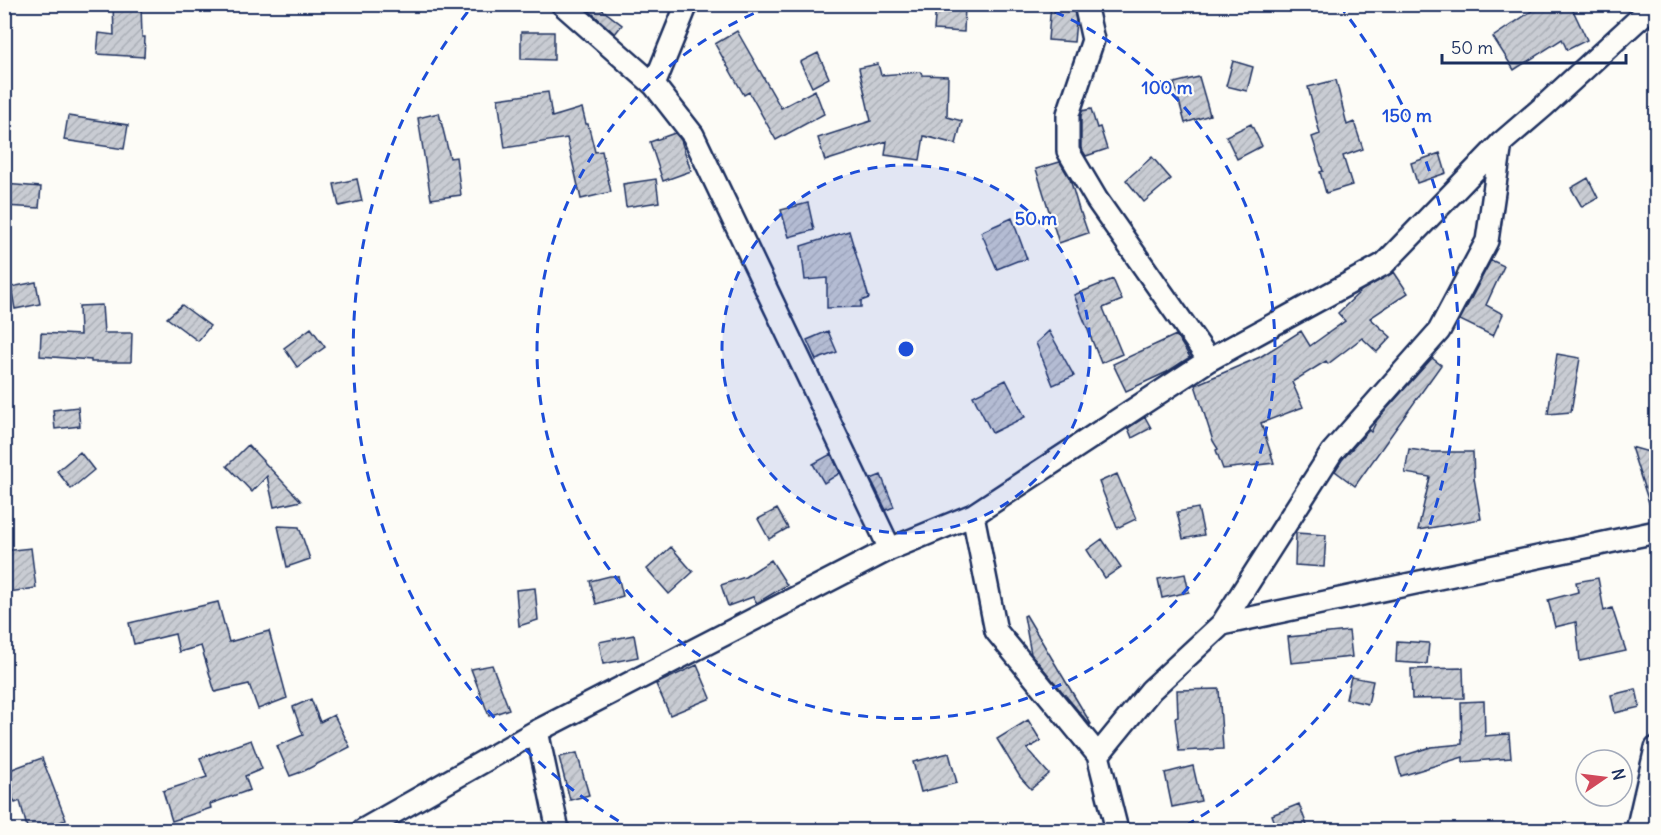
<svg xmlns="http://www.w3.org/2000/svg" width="1661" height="835" font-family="Delius,sans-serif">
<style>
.building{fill:url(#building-hatch);stroke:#1b2f5e;stroke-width:1.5}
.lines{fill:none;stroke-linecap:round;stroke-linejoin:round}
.street-casing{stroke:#1b2f5e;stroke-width:26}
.street{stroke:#fdfcf7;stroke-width:21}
.ring{fill:none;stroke:#1d4ed8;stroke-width:3;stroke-dasharray:10 8}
.centre{fill:#1d4ed8;stroke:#fdfcf7;stroke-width:3}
.ring-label{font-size:18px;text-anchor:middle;font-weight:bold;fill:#1d4ed8;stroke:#fdfcf7;stroke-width:4.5;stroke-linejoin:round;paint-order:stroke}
</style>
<defs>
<pattern id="building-hatch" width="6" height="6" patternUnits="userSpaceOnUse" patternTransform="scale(1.5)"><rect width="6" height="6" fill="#c9ccd3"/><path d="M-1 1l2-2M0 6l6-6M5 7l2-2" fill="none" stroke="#acb0b8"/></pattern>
</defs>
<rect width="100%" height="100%" fill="#fdfcf7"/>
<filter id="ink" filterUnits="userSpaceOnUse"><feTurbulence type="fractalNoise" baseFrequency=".0167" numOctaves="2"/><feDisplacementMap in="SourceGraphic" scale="12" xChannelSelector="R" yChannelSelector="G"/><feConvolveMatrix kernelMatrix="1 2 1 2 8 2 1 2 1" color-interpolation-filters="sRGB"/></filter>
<g filter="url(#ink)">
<path class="building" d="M113,4h28l1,33h3l-1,20 -47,-3 2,-21 15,2z
M582,4h13l27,21 -7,9z
M936,4h29l-1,28 -30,-2z
M1051,4h22l3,17 -2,21 -26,-2z
M1542,4h28l17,36 -20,10 -5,-11 -48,31 -21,-33z
M737,31l44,77 34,-18 9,24 -48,26 -27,-48 -5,3 -29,-51z
M521,32h33v28l-33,-1z
M818,53l11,25 -17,9 -12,-25z
M1233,61l20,6 -6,24 -21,-5z
M878,64l3,11 40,-3 1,3 26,1 -1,41 15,4 -6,23 -32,-8 -4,24 -35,-5 2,-14 -62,20 -7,-23 53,-17 -12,-53z
M1199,77l11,38 -25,8 -11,-40z
M1336,80l11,45 7,-3 9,27 -20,7 9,29 -26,8 -6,-21 3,-1 -11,-34 8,-3 -12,-47z
M548,92l4,25 30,-9 4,16h2l7,28 7,-1 9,41 -30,7 -14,-61 -62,10 -7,-49z
M1091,109l6,19 3,-1 7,22 -21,7 -5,-8v-32l1,-5z
M439,113l11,45 6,-1 5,38 -30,4 -13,-81z
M68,116l60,9 -4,24 -60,-9z
M1251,124l11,22 -25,13 -11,-23z
M675,133l6,7 10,31 -28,10 -13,-39z
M1440,153l6,20 -29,10 -6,-20z
M1152,157l19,22 -27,23 -18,-22z
M1060,162l10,17 10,34h1l7,20 -29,10 -23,-74z
M1588,178l10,20 -16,9 -11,-19z
M357,179l5,22 -23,5 -5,-22z
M656,179l3,23 -33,5 -3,-23z
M4,184l37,3 -2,21 -35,-2z
M808,203l6,27 -25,7 -8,-27z
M1012,218l15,41 -10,2 -20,8 -16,-37z
M849,231l20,67 -8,3v6l-34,1v-30l-22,2 -4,-34z
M1491,260l13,6 -18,39 17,9 -10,22 -33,-16z
M1394,272l14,21 -38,25 21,19 -14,15 -15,-14 -34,26 -2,-3 -34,21 11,25 -42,16 13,40 -51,6 -7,-19 2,-1 -5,-8 -18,-56 65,-28 41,-26 9,15 35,-25 -7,-8 24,-23z
M1113,279l9,21 -19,8 19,46 -21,9 -27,-68z
M36,282l4,22 -25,5 -4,-22z
M102,305l2,28h28l-1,29h-40v-2l-51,-4 1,-23 39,2 -1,-29z
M182,305l28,21 -12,15 -31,-23z
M311,328l14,19 -28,20 -13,-19z
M828,331l9,21 -21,8 -9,-20z
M1049,331l25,45 -21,9 -17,-42z
M1176,335l14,22 -23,15 -41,19 -13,-27z
M1557,354l23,4 -9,54 -23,2z
M1432,358l9,7 -86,121 -20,-15 7,-11 27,-30 2,2 6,-12z
M1006,380l19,37 -33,16 -19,-37z
M78,407l2,19 -25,3 -2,-19z
M1145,417l6,11 -19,10 -4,-10z
M248,445l16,17 37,39 -27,6 -7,-31 -15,16 -25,-26z
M1631,447l25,7v60l-3,1z
M1409,449l20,3h44l1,26 7,41 -63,11 12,-53 -25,-4z
M80,452l14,18 -23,19 -14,-18z
M831,454l9,19 -16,10 -11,-19z
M1117,474l19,45 -19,9 -18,-46z
M881,475l13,32 -8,3 -15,-31z
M1198,508l6,27 -21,4 -6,-27z
M777,509l11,19 -19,11 -11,-20z
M278,526l21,1 11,32 -23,8z
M1296,533l30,2 -2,32 -29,-2z
M1102,539l19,28 -16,11 -18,-28z
M671,547l22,25 -24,22 -22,-25z
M31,548l5,40 -27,4 -5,-41z
M771,560l16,25 -30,18 -4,-6 -25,9 -7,-21 24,-8z
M1185,574l4,18 -27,6 -4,-19z
M610,576h8l5,20 -27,8 -6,-23z
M1598,578l6,33 8,-3 14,43 -46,10 -4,-39 -21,5 -7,-27 30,-8 -2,-10z
M535,588l3,32 -19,6 -3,-36z
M218,602l11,40 40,-11 18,67 -29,11 -9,-25 -34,8 -14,-46 -22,6 -4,-18 -41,10 -5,-21z
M1026,615l65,109 -1,1 -59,-71 -7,-38z
M1349,631l3,26 -61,6 -3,-26z
M634,635l4,22 -35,7 -4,-22z
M1397,641l32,2 -2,21 -31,-2z
M492,665l17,44 -20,7 -18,-47z
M697,665l14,33 -41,17 -14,-31z
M1463,668l1,30 -52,1 -1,-30z
M1351,677l22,4 -5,23 -22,-5z
M1219,689l4,60 -44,2 -4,-33 3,-1 -1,-27z
M1636,689l4,18 -25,6 -4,-18z
M311,699l9,23 14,-7 16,32 -46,24 -14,5 -13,-30 26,-11 -10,-28z
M1484,701l1,35 24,-2 2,24 -48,4v-5l-62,19 -5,-18 35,-11 31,-3 -1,-42z
M1028,720l13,21 -14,8 22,25 -18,15 -11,-12 -23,-38z
M251,740l11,29 -17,7 5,14 -40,14 1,4 -39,13 -9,-30 44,-14 -7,-19z
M577,753l12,42 -19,5 -11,-43z
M949,753l8,30 -36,9 -8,-30z
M42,758l24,62 -14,5 1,6h-25l-8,-30 -5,2 -11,-27v-4z
M1193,766l8,35 -29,6 -7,-34z
M1299,804l10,27h-31l-6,-16z"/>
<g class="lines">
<defs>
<path id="street" d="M562,4l92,81 39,50 197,414
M1085,4l8,36 -25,74v37l29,49 112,160
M654,85l33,-81
M973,515l23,116 102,124 19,75
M1222,624l434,-92
M537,731l21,99
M1098,755l53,-65 71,-66 110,-172 107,-121 48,-90 14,-98
M363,830l174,-99 353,-182 83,-34 236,-155 175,-96 117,-121 43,-37 111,-102
M1637,830l19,-82"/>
</defs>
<use href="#street" class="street-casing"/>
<use href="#street" class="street"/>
</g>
</g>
<circle cx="906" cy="349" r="184" fill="#1d4ed8" fill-opacity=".12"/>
<g class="ring">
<circle cx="906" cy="349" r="184"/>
<path d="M1038 5A369 369 0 1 1 774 5"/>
<path d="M634 830A553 553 0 0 1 473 5M1339 5A553 553 0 0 1 1178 830"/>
</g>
<circle cx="906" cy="349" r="9" class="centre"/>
<g class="ring-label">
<text x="1167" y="94">100 m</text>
<text x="1407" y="122">150 m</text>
<text x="1036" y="225">50 m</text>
</g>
<rect width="1661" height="835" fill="none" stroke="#fdfcf7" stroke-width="24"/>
<rect x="12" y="12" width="1637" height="811" fill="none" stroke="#1b2f5e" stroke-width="2" filter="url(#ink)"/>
<g transform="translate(1604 778) rotate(76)"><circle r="28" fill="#fdfcf7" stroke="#a3aaba" stroke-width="1.5"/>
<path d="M0-4.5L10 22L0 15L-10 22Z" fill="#d1495b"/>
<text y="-9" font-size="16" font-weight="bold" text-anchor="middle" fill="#1b2f5e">N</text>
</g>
<path d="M1442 54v9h184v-9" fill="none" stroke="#1b2f5e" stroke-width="3"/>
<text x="1451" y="54" font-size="18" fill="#1b2f5e" stroke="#fdfcf7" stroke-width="4.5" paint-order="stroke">50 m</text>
</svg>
